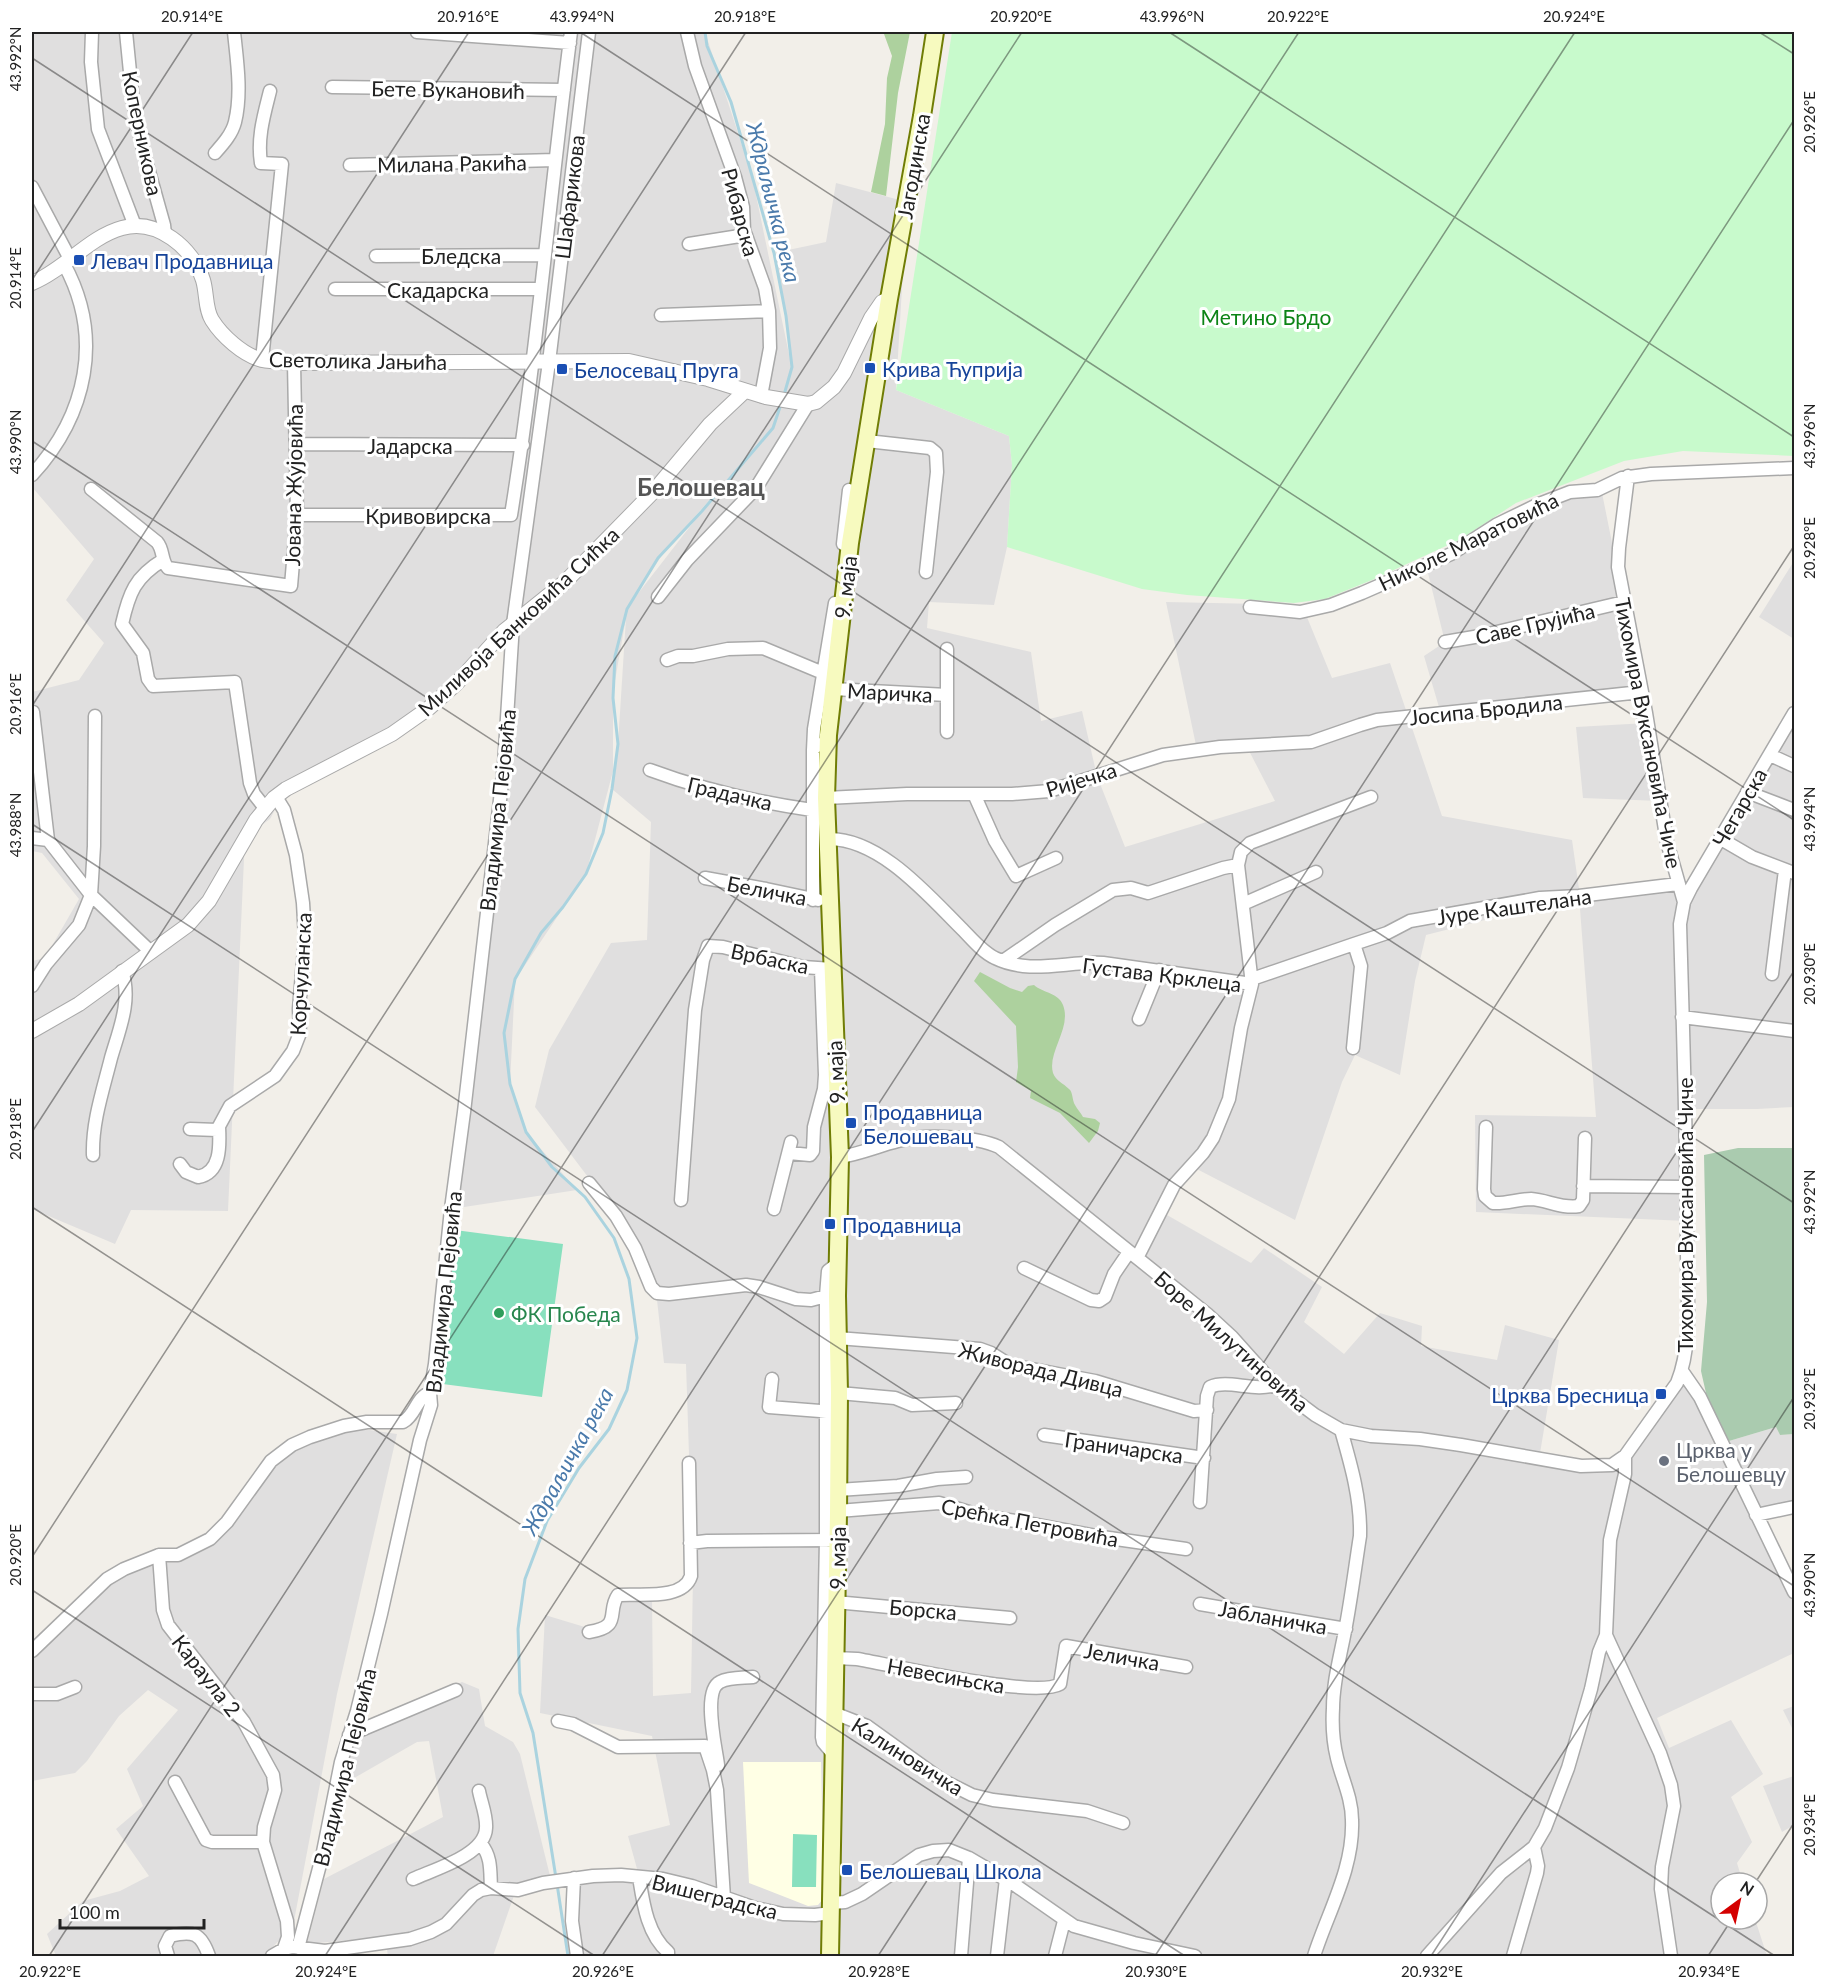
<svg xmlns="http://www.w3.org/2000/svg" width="1826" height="1988" font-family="Lato,sans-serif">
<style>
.residential{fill:#e0dfdf;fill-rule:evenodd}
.education{fill:#ffffe5}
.forest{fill:#add19e}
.cemetery{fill:#aacbaf}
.park{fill:#c8facc}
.pitch{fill:#88e0be}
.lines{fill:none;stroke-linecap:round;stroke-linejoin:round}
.stream{stroke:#aad3df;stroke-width:3}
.minor-casing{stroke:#a9a9a9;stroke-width:15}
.tertiary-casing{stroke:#a9a9a9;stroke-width:16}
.secondary-casing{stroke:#707d05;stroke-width:20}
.minor{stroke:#fff;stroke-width:12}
.tertiary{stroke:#fff;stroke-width:14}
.secondary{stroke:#f7fabf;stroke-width:16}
.ticks{fill:none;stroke:#222;stroke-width:1.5;stroke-opacity:0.45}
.transit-dot{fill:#1a4fb4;stroke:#fff;stroke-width:2}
.leisure-dot{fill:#2e9e5b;stroke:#fff;stroke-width:2}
.worship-dot{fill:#6b7280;stroke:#fff;stroke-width:2}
.labels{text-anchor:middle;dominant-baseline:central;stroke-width:6;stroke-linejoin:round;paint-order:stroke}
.street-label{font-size:21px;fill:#222;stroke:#fff}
.transit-label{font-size:21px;fill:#164399;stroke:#fff;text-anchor:start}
.park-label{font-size:21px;fill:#0c8416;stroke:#fff}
.leisure-label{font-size:21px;fill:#27864d;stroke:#fff;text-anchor:start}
.worship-label{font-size:21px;fill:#5b616d;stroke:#fff;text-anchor:start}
.water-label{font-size:22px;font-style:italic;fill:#4a7aab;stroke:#fff}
.quarter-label{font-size:24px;font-weight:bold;fill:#555;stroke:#fff}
.neatline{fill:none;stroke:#222;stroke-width:2}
.ticks-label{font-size:15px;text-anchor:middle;fill:#222}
</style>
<rect width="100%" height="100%" fill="#f2efe9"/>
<path class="residential" d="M32,32h673l47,144 38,183 -4,-44 -12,-62 52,-11 10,-59 71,19 -11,188 113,46 3,29 -5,82 -13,58 -65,-3 -2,26 104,24 10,69 41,-10 15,65 28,71 150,-46 -29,-56 -49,5 -31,-148 136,3 30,73 58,-15 52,153 130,24 8,56 97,-12 -17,-83 -77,-3 -7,-71 71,-4 -6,-31 -200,22 -17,-58 21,-14 -19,-77 136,-71 39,-6 83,413 110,-187v393l-37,2h-72l2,112 -211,-9 -1,-97 121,2 -17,-221 -153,39 -11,46 -15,94 -45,-20 -13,27 -47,138 -104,-54 -31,45 91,52 13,-15 58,39 -18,35 40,32 36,-41 42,13 -1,20 76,14 8,-35 54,15 -20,119 73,6 70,-94 71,134 -24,-64 47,-14 4,8 14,-1v74l-37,7 37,77v61l-137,65 12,30 62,-28 32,54 -32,23 21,45 -15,21 6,20h-22v36h34l12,37h-1184l-9,-78 65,-2 -11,-40 42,-11 -18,-89 -112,-23 5,-98 53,16 7,-3 9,-28 38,-6 1,102 38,-3 2,-117 -7,-212 -22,-1 -7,-63 -16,-47 -50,-72 -56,-74 14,-57 62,-107 36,-3 4,-118 -39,-33 6,-45 8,-126 -13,74v79l-27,103 -71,106 -5,104 16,48 51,58 -126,19 62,-584 -84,83 -143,81 -16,30 -25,18 -17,374 -97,-1 -16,34 -83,-35v-248l13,-3 34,-59 -37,-46 -10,-2v-159l47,-12 25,-37 -38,-43 28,-41 -62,-72zM745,460l-43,51 -69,89 33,-51z
M1794,561v78l-35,-22z
M349,1427l48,7 -60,260 -43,227 -9,14 -22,21h-207l-9,-22 36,-33 37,-10 29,-15 -33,-47 27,-23 -16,-37 51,-59 -30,-20 -29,26 -32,45 -12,12 -43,8v-126l77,-75 52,-18 34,-8 32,-22 37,-56 31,-32z
M462,1682l17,7 6,37 28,16 7,12 31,126 -33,4 -25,72h-105l-3,-19 -78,7 17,-65 119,-62 -14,-76 -12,1 -75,43 14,-58z
M1794,1706v26l-11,-22z
M1794,1776v49l-12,7 -19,-46z"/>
<path class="education" d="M743,1762h78l3,136 -6,7 -10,1 -59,-23z"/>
<path class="forest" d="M885,32h25l-12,61 -12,103 -15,-4 14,-68 2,-46 5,-22 -8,-22z
M980,972l30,16 12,4 6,-6 6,-1c9,8 25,8 29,20 9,23 -16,47 -10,68 3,8 10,10 16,16 4,3 3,11 6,16 2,4 6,8 8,12l12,2 5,4 -2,8 -9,12 -29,-30 -30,-15 1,-7 -15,-9 2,-15 -2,-41 -42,-45z"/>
<path class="cemetery" d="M1738,1148h56v286l-14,1 -4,-8 -47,14 -21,-39 -7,-31 6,-69 -3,-147z"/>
<path class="park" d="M952,32h842v424l-111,-5 -59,10 -108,42 -57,37 -87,40 -47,19 -31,4 -107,-8 -45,-6 -135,-42 5,-82 -3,-29 -113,-46z"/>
<path class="pitch" d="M455,1230l108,14 -21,153 -107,-14z
M793,1834l24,1 -1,52h-24z"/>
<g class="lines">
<path class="stream" d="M705,32l2,14 24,56 43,151 12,63 6,51 -8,28
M556,1878l-23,-145 -13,-40 -2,-64 7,-50 22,-58 32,-53 30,-39 18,-39 10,-52 -8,-59 -15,-41 -29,-41 -33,-30 -26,-35 -16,-48 -6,-51 11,-54 26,-46 22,-26 23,-33 17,-41 9,-44 6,-45 -5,-46 2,-42 12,-47 31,-51 44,-47 71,-83 8,-24
M557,1884l11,72"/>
<defs>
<path id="minor" d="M92,32l-1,30 7,67 37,97
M126,32l7,70 10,48 21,75 1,9
M417,32l153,11
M687,32l8,34 40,111 8,30 1,23 21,58 4,23 1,37 -9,48
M332,87l232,3
M215,153c8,-9 17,-19 20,-31 7,-29 2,-61 -1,-90
M350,165l205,-5
M32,187l38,72
M689,244l57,-9
M376,256l169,-1
M335,289h206
M661,315l108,-4
M262,360l20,-196 -21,-1c-4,-25 3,-48 9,-72
M867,441l63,7 6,5 1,19 -11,100
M297,444l226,1
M32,475c55,-60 72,-138 32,-211
M1628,476l-9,72 -1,19 28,146 21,129 17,60
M91,489l66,53c7,8 4,19 11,26l123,18 6,-71 -3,-152
M297,515h214c26,-161 39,-322 60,-483
M843,544l6,-54
M163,560c-28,17 -34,33 -41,64l21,29 5,26 5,7 82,-4 15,101 4,11 11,14
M658,597l29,-37 69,-72 52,-84
M1250,607l50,5 31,-7 31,-12 89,-39 45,-29 43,-21 31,-12 27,-2 25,-12 29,-4 143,-6
M1445,642l35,-6 144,-34
M667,660l11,-4h15l35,-7 35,-1 60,25
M833,689l114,6
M33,712l15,128 43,55 60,57
M947,732v-83
M813,750l1,-21 21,-126
M1770,755l24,11
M650,770c51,19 107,32 162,40
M1747,792l47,18
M974,794l21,47 21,35 40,-18
M826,798l81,-4h105l37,-3 114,-36 57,-8 91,-5 49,-17 17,-5 264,-28
M32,838l16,2
M828,839c51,-1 99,55 133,89 10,10 21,24 34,30 34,17 72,3 108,5l149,21
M1721,839l31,18 42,16
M705,878l61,11 52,11
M813,900v-150l5,-6
M1243,904l73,-32
M1354,944l33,-11 23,-12 130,-23 39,-2 99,-12
M1003,961l52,-36 58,-35 18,-2 17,5 75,-25 15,-3
M1772,974l13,-104
M1252,979l102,-35 7,22 -8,82
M32,986l14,-22 33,-39 12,-30 3,-49 1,-130
M1682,1017l112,14
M1139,1019l20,-49
M1486,1127l-2,62 1,7 8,7c13,1 25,-4 38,-4 16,1 31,10 48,7l4,-6 2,-62
M190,1129l27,1 13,-24 45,-30 18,-25 7,-18 -1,-24 6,-71 -2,-35 -7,-48 -12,-45 -8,-13
M789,1153l21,2 3,-4 1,-24 10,-38 1,-14 -4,-106
M93,1155c-1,-33 10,-65 18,-97 8,-28 21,-57 11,-87
M840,1157c20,-3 38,-11 58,-16 26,-7 77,-5 101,6l208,167 25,23 43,48 40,30 26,15 30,6 49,3 41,6 120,21 31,-1 13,-9
M180,1164l6,8 12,5c23,-4 22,-31 21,-50
M589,1183l27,33 19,32 16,39 6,6 12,1 77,-9 13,2 37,12 15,1 15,-4
M1583,1186l103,1
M681,1200l14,-190 8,-50 5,-14 15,1 80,20 29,2
M774,1209l17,-67
M1137,1258l37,-73 29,-32 10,-15 16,-39 12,-71 11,-44 -14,-119 3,-13 9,-9 121,-46
M1024,1268l67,32 8,1 6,-4 9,-23 15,-22
M837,1338l143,11 11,4 19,12 85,16 99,30 13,-1
M1682,1371l18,26 94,195
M772,1379l-3,28 64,5
M839,1393l56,5 17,7 44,-2
M1044,1435l160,23
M838,1490l60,-4 39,-7 29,-2
M1200,1502l7,-106 3,-9c18,-8 44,5 65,-2
M838,1511l101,-8 43,13 40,6 80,15 84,12
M1756,1515l38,-8
M690,1543l17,-2 126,-1
M159,1555l4,55 5,15 76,97 29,53 2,15 -11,37 -1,15 24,79 1,16 -6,17
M835,1602l175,16
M1200,1604l146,25
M589,1632c34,-5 17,-20 29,-37 21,-2 65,6 73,-19l-2,-113
M1606,1635l54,118 11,32 3,21 -12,61 -1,22 10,67
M32,1651l75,-72 17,-10 35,-14h19l32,-16 17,-17 44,-61 21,-16 18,-8 34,-11 23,-4h36c13,-7 13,-25 27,-29
M835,1658l22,1c35,6 179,40 203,25l6,-38 120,21
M32,1694h25l18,-7
M834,1713l33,13 75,54 30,15 21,5 94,11 36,12
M558,1721l15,3 45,23 87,-1 8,24 4,20 7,108
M349,1735l107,-45
M833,1754l-10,-12 -1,-5 4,-197v-244l2,-25 9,-7
M718,1765c-2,-17 -16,-74 2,-83 9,-5 23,-4 33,-5
M175,1782l31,58 6,2h51
M481,1844c11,13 9,28 10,44
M639,1877c4,25 8,57 29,75v4
M574,1878l-2,43 5,35
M413,1879c22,-10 72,-24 73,-51 1,-12 -5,-26 -7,-37
M832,1903l13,-1 17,-8 57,-39 14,-4 16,-1 20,8 46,27 59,41 60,17 61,13
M298,1948l24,-91 19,-95 16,-51 24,-97 39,-174 11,-35 -1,-12 5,-29 16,-155 13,-97 40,-347 9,-141 36,-262 40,-330
M168,1956l-3,-10 5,-10c23,-6 31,-3 39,20
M272,1956l12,-7 9,-2 32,4 85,-12 21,-7 15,-8 27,-29 8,-5 10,-2 27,2 25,-7 50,-7 28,-1 42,4 29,7 63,22 28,6 32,1 16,-2
M961,1956l8,-98
M997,1956l9,-77
M1055,1956l9,-35
M1314,1956c14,-44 40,-88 38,-136 0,-22 -10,-41 -15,-62 -4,-16 -5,-33 -4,-50 0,-26 7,-51 12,-77 6,-31 10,-63 15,-95 1,-37 -9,-71 -19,-106
M1427,1956l74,-83 33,-26 11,-19 23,-60 23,-79 8,-37 7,-17 4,-95 15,-66v-18l52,-73c16,-39 10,-89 10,-131 0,-109 -4,-219 -7,-328l4,-22 7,-14 103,-175
M1513,1956l24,-83 1,-7 -4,-19"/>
<path id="tertiary" d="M32,283c32,-13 57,-46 90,-55 35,-10 71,20 81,52 4,13 2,29 9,40 10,16 31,35 50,40 10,2 21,2 32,3l335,-2 79,18 58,18 42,7 8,-2 18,-15 10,-14 27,-55 11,-16 7,-3
M32,1031l47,-27 109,-79 21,-24 47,-81 18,-22 12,-9 106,-55 37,-26 28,-25 47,-52 61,-49 88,-90 57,-68 35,-33"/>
<path id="secondary" d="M830,1956l8,-442 1,-121 -2,-97 3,-139 -14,-359 2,-63 22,-192 39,-244 33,-183 13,-84"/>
</defs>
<use href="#minor" class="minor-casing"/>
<use href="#tertiary" class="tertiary-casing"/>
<use href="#secondary" class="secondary-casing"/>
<use href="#minor" class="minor"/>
<use href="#tertiary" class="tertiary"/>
<use href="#secondary" class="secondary"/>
</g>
<path class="ticks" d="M580,32l1214,788M1169,32l625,405M1759,32l35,22M32,58l1762,1145M32,280l161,-248M32,441l1762,1145M32,706l437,-674M32,824l1743,1132M32,1132l714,-1100M32,1207l1153,749M32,1557l990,-1525M32,1590l563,366M1755,1883l39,-60M49,1956l1250,-1924M325,1956l1250,-1924M602,1956l1192,-1836M878,1956l916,-1410M1155,1956l639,-985M1431,1956l363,-559M1708,1956l24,-37"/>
<g class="transit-dot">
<rect x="73" y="254" width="12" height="12" rx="3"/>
<rect x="864" y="362" width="12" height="12" rx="3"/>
<rect x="556" y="363" width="12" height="12" rx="3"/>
<rect x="845" y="1117" width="12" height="12" rx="3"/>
<rect x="824" y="1218" width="12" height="12" rx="3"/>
<rect x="1655" y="1388" width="12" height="12" rx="3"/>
<rect x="841" y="1864" width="12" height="12" rx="3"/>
</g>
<circle class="leisure-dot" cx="499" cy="1313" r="6"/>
<circle class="worship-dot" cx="1664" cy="1461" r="6"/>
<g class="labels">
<g class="street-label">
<text transform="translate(448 89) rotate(1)">Бете Вукановић</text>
<text transform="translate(143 133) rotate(78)">Коперникова</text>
<text transform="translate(452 163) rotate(-1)">Милана Ракића</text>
<text transform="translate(913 166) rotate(-80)">Јагодинска</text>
<text transform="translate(569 197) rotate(-83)">Шафарикова</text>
<text transform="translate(741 212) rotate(75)">Рибарска</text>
<text x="461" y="255">Бледска</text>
<text x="438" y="289">Скадарска</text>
<text transform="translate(358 360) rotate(1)">Светолика Јањића</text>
<text x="410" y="445">Јадарска</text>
<text transform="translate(293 485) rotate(-89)">Јована Жујовића</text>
<text x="428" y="515">Кривовирска</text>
<text transform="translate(1468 541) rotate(-26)">Николе Маратовића</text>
<text transform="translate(845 587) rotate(-83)">9. маја</text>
<text transform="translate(518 621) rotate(-43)">Миливоја Банковића Сићка</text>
<text transform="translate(1535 623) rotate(-13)">Саве Грујића</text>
<text transform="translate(890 692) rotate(3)">Маричка</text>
<text transform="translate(1486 709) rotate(-6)">Јосипа Бродила</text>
<text transform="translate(1649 733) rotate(79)">Тихомира Вуксановића Чиче</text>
<text transform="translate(1081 779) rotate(-17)">Ријечка</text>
<text transform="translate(730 793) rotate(13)">Градачка</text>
<text transform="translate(1739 807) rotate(-60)">Чегарска</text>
<text transform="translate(497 810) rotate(-84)">Владимира Пејовића</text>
<text transform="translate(767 890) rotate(11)">Беличка</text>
<text transform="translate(1514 906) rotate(-8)">Јуре Каштелана</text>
<text transform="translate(770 958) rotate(12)">Врбаска</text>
<text transform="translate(300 974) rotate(-87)">Корчуланска</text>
<text transform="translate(1162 974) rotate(7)">Густава Крклеца</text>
<text transform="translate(835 1072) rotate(-93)">9. маја</text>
<text transform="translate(1684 1215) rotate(-90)">Тихомира Вуксановића Чиче</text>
<text transform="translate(443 1292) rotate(-84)">Владимира Пејовића</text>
<text transform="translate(1232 1341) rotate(42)">Боре Милутиновића</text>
<text transform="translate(1041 1369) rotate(14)">Живорада Дивца</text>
<text transform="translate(1124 1447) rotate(8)">Граничарска</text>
<text transform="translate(1030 1522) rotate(11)">Срећка Петровића</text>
<text transform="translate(837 1558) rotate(-89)">9. маја</text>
<text transform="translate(923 1609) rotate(5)">Борска</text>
<text transform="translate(1273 1617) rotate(10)">Јабланичка</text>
<text transform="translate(1122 1656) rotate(10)">Јеличка</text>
<text transform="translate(207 1675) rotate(52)">Караула 2</text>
<text transform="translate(946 1675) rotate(10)">Невесињска</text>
<text transform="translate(908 1756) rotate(32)">Калиновичка</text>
<text transform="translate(344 1767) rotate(-76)">Владимира Пејовића</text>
<text transform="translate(715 1896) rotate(14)">Вишеградска</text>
</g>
<g class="transit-label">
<text x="91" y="260">Левач Продавница</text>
<text x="882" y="368">Крива Ћуприја</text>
<text x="574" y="369">Белосевац Пруга</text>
<text x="863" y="1111">Продавница<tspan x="863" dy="24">Белошевац</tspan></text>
<text x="842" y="1224">Продавница</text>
<text x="1649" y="1394" text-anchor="end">Црква Бресница</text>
<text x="859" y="1870">Белошевац Школа</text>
</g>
<g class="park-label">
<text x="1266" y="316">Метино Брдо</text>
</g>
<g class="leisure-label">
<text x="511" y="1313">ФК Победа</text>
</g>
<g class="worship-label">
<text x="1676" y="1449">Црква у<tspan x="1676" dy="24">Белошевцу</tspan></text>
</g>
<g class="water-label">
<text transform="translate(774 202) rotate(76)">Ждраљичка река</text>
<text transform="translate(567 1461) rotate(-61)">Ждраљичка река</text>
</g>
<g class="quarter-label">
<text x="701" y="486">Белошевац</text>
</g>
</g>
<rect width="1826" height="1988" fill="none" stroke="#ffffff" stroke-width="66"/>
<g transform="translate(1739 1901) rotate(33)"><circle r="28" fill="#ffffff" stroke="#a7a7a7" stroke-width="1.5"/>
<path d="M0-4.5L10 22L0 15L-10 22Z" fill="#d40000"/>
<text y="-9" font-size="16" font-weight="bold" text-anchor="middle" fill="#222222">N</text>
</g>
<path d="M60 1919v9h144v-9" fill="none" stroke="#222222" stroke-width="3"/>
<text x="69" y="1919" font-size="18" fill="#222222" stroke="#ffffff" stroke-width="4.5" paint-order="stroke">100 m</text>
<rect x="33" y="33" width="1760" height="1922" class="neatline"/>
<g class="ticks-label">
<text x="192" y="22">20.914°E</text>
<text x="468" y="22">20.916°E</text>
<text x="582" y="22">43.994°N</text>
<text x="745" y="22">20.918°E</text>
<text x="1021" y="22">20.920°E</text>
<text x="1172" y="22">43.996°N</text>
<text x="1298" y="22">20.922°E</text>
<text x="1574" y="22">20.924°E</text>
<text transform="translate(16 59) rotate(-90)" y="5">43.992°N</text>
<text transform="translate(1810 122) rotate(-90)" y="5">20.926°E</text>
<text transform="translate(16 278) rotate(-90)" y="5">20.914°E</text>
<text transform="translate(1810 436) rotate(-90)" y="5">43.996°N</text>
<text transform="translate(16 442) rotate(-90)" y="5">43.990°N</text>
<text transform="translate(1810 548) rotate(-90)" y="5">20.928°E</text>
<text transform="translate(16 704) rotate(-90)" y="5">20.916°E</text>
<text transform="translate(1810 819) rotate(-90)" y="5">43.994°N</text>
<text transform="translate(16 825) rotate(-90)" y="5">43.988°N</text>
<text transform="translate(1810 974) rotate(-90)" y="5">20.930°E</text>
<text transform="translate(16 1129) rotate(-90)" y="5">20.918°E</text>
<text transform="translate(1810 1202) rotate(-90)" y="5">43.992°N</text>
<text transform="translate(1810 1399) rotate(-90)" y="5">20.932°E</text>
<text transform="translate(16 1555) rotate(-90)" y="5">20.920°E</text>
<text transform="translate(1810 1585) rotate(-90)" y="5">43.990°N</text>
<text transform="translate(1810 1825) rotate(-90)" y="5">20.934°E</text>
<text x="50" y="1977">20.922°E</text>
<text x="326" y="1977">20.924°E</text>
<text x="603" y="1977">20.926°E</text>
<text x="879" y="1977">20.928°E</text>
<text x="1156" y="1977">20.930°E</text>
<text x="1432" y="1977">20.932°E</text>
<text x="1709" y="1977">20.934°E</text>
</g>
</svg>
